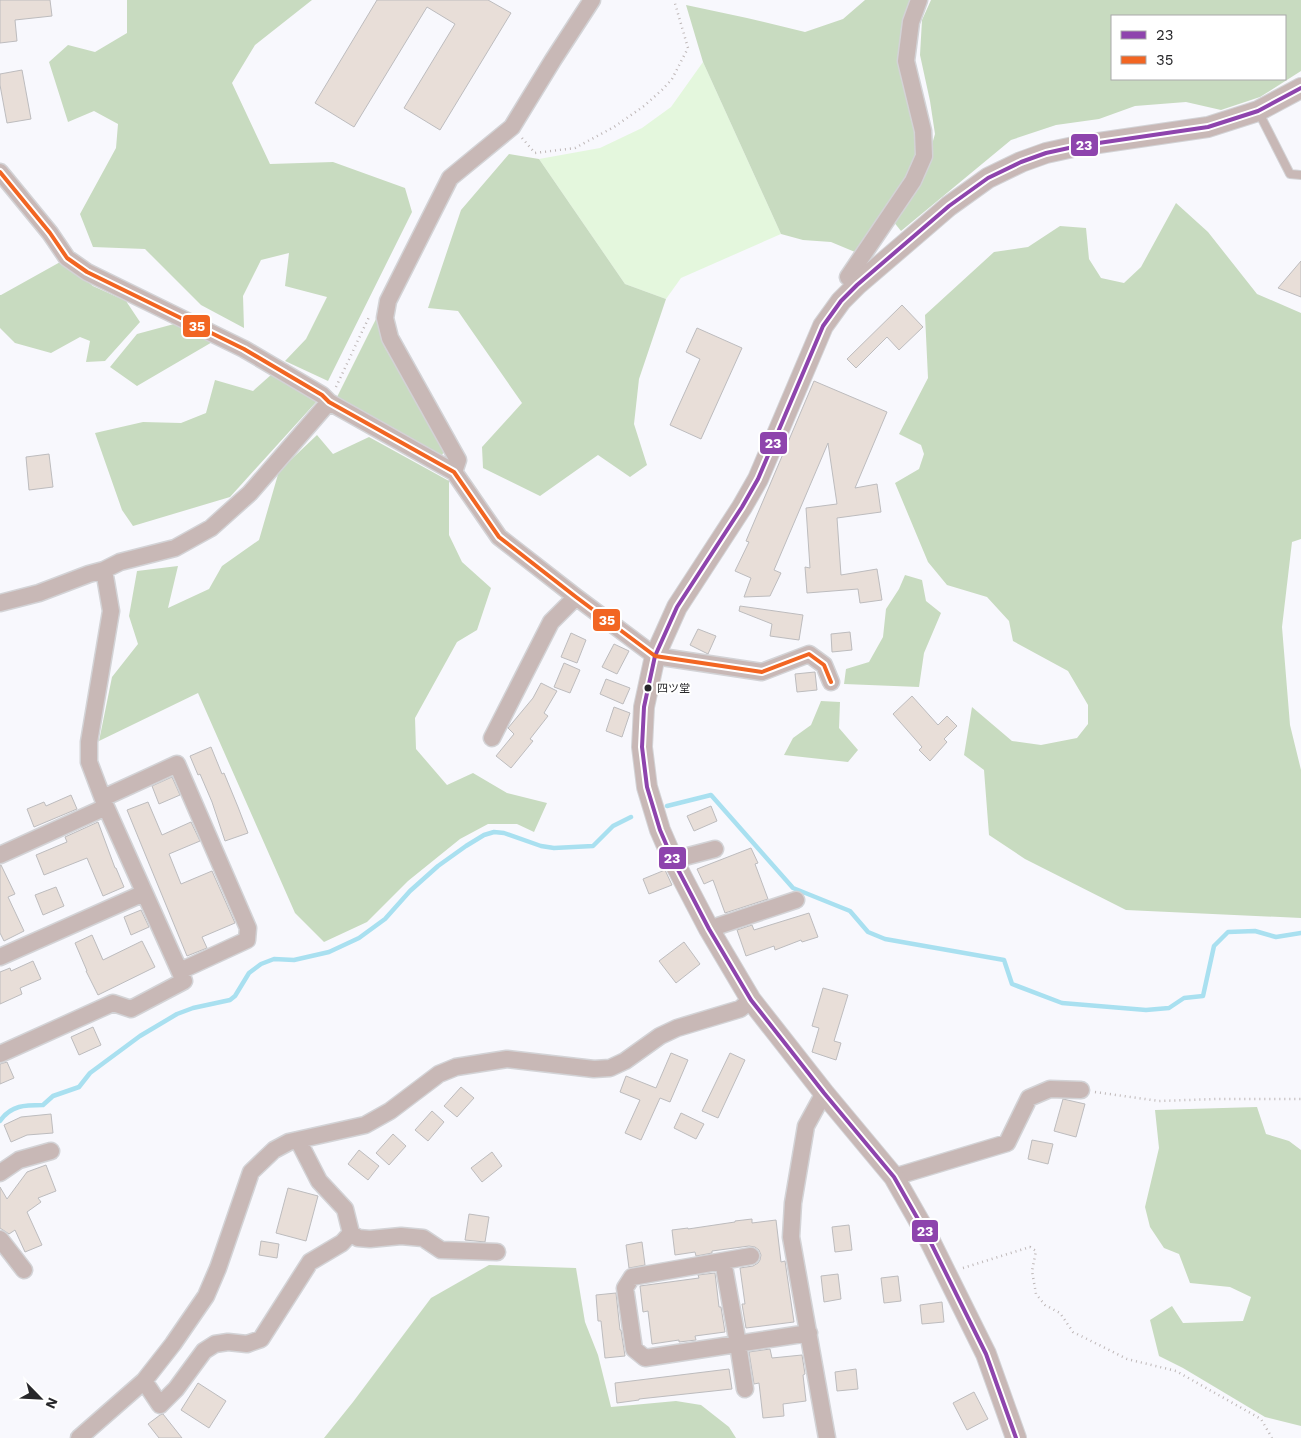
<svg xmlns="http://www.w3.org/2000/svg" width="1301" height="1438" font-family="'Work Sans','Noto Sans JP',sans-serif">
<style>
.green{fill:#e4f7dd}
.forest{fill:#c8dbc0;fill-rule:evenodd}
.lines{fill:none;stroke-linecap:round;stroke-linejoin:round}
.stream{stroke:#a9e0f0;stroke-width:4.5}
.building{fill:#e8ded8;stroke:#bdbcbe}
.service-casing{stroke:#d3d3d6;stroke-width:10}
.minor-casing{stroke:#d3d3d6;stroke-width:19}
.tertiary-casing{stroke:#d3d3d6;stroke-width:22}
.path{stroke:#beb7b7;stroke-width:2.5;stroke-dasharray:1 4;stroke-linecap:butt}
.service{stroke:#c8b8b6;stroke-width:8}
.minor{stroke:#c8b8b6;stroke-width:16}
.tertiary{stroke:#c8b8b6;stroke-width:20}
.bus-1-casing{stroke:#fff;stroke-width:8}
.bus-2-casing{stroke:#fff;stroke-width:8}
.bus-1{stroke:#8e44ad;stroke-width:4}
.bus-2{stroke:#f26522;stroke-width:4}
.bus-dot{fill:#27272a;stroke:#fff;stroke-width:2}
.labels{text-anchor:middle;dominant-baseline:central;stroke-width:4;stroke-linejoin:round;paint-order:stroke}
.bus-label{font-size:11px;fill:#27272a;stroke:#fff;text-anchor:start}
.line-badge{stroke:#fff;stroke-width:2}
.badge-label{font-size:14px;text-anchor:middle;font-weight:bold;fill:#fff}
</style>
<rect width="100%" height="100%" fill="#f8f8fd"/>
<path class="green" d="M703,62l78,172 -100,44 -15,21 -41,-15 -86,-125 61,-11 42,-20 29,-21z"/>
<path class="forest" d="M127,0h185l-57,45 -23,38 38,81 63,-2 72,26 7,24 -84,169 -43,-20 21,-22 21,-42 -42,-11 4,-33 -28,7 -18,36 1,32 -43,-23 -56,-56 -52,-2 -13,-33 36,-66 2,-24 -24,-13 -26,11 -19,-60 19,-17 27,7 32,-19z
M865,0h46l-6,21 16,130 -13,30 -53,71 -24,-10 -28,-2 -22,-6 -78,-172 -17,-57 61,13 58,14 38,-13z
M931,0h370v71l-41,26 -39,13 -35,-8 -51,4 -36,13 -43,6 -45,15 -110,91 -8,-10 31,-49 11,-38 -5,-33 -10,-46 2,-35zM1112,16h173v63h-173z
M509,154l30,5 86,125 41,15 -27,80 -5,45 13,41 -17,12 -32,-22 -58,41 -57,-28 -1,-21 40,-44 -64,-92 -30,-3 33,-98z
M1176,203l32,29 49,62 44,19v226l-9,3 -10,85 8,98 11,45v148l-175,-8 -101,-51 -36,-24 -5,-65 -20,-15 8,-48 40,34 29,4 36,-7 11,-14v-19l-20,-34 -55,-30 -4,-20 -22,-24 -40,-12 -19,-23 -33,-79 24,-14 5,-15 -3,-9 -22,-11 29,-56 -3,-63 69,-63 34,-5 32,-21 26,2 3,31 12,19 23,5 17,-16z
M62,261l31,25 33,15 14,21 -35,39 -19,1 4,-21 -10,-4 -29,16 -36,-10 -15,-15v-33h1z
M378,315l7,33 61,100 -5,9 -104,-60z
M174,324l40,17 -77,45 -27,-19 27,-33z
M272,374l46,26 -88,97 -97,29 -11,-16 -27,-77 48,-11 38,1 25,-10 9,-33 38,11z
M317,435l16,19 36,-17 80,44v54l13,27 29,26 -14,42 -20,12 -42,76 1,31 31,36 26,-12 34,20 40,10 -13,29 -17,-8h-29l-28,15 -52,42 -41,41 -43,20 -29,-29 -97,-220 -99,48 13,-64 26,-33 -9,-28 8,-45 41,-5 -10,42 41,-19 13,-23 37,-26 20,-69z
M905,575l17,5 4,21 15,12 -17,40 -5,34 -75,-3 2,-15 23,-7 14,-25 3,-28 13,-20z
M821,701l19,1 -1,26 19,22 -10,12 -64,-7 9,-17 18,-13z
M1257,1107l9,27 23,7 12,9v276l-36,-9 -82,-49 -24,-12 -9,-36 22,-14 11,17 60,-2 8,-24 -21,-10 -40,-4 -11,-29 -15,-6 -14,-21 -5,-20 14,-59 -4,-38z
M489,1265l87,3 9,54 13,33 13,52 65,-6 25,4 28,22 7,11h-412l29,-36 78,-104z"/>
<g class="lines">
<path class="stream" d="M667,806l44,-11 82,93 57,23 18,21 17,7 119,21 8,24 50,19 84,7 23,-2 15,-10 19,-2 11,-50 14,-14 27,-1 21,6 25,-4
M0,1121c11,-16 25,-16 43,-16l10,-9 26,-9 11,-14 50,-37 37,-22 16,-6 37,-8 5,-4 14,-23 12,-9 13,-5 20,1 35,-8 30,-14 26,-19 25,-28 28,-25 28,-20 18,-11 10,-3 10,1 37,13 13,2 39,-2 20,-20 18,-9"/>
</g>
<path class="building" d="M0,0h50l2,16 -37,4 2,21 -17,2z
M377,0h111l23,13 -71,117 -36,-22 51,-84 -28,-17 -73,120 -39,-24z
M22,70l9,49 -24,4 -7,-38v-11z
M1301,261v36l-23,-9z
M902,305l21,22 -24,23 -12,-13 -31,31 -9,-9z
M697,328l45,20 -41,91 -31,-14 30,-66 -14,-7z
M814,381l73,31 -32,76 22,-4 4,28 -44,6 4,57 36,-6 5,31 -22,3 -2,-14 -51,4 -2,-26 5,1 -4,-60 31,-4 -9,-61 -54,127 7,3 -11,23 -26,1 7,-19 -16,-7 14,-29 -3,-1z
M49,454l4,33 -24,3 -3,-33z
M740,606l63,9 -4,25 -29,-4 2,-12 -33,-13z
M698,629l18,7 -8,18 -18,-9z
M850,632l2,18 -20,2 -1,-18z
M571,633l15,7 -9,23 -16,-6z
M614,644l15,7 -12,23 -15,-7z
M564,663l16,7 -10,23 -16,-6z
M815,672l2,18 -20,2 -2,-18z
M606,679l24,9 -7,16 -23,-10z
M541,683l16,8 -13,22 4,3 -18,23 3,2 -22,27 -15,-12 18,-22 -6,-6 25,-30z
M912,696l26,29 9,-9 10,10 -13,13 3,3 -17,19 -11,-11 3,-3 -29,-33z
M614,707l16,6 -8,24 -16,-6z
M211,747l11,27 2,-1 14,34 10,26 -23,8 -13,-39 -12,-28 -2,1 -8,-19z
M172,777l8,18 -21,9 -7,-18z
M71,795l6,14 -43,18 -7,-18 17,-7 2,4z
M148,802l14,33 29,-13 9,19 -31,13 12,30 31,-13 23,52 -33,14 5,11 -20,8 -60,-146z
M711,806l6,15 -23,10 -7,-15z
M98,822l17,46h1l8,19 -21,9 -16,-38 -43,17 -8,-20 31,-13 -2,-5z
M751,848l7,15 -3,1 13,35 -43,14 -12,-33 -9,4 -7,-15z
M0,865h1l14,29 -7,3 16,34 -20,10 -4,-8z
M665,870l7,15 -23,9 -6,-15z
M56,887l8,19 -21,9 -8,-20z
M141,910l8,17 -18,8 -7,-18z
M809,913l9,24 -16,5 -1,-2 -26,10 -1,-4 -28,10 -9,-26 15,-5 2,5z
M92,935l11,25 39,-19 13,26 -57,28 -12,-24h1l-12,-28z
M684,942l16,22 -24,19 -17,-22z
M33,961l8,18 -21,9 2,6 -22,10v-32l10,-4 1,3z
M823,988l25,7 -14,46 7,2 -5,17 -24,-8 7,-24 -7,-2z
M93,1027l8,18 -22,10 -8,-18z
M671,1053l17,7 -18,42 -10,-4 -19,42 -16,-7 15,-33 -20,-8 6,-16 30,12z
M730,1053l15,7 -27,58 -16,-7z
M7,1062l7,16 -14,6v-20z
M461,1087l13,11 -17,19 -13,-11z
M1063,1099l22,5 -9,33 -22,-6z
M432,1111l12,11 -16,19 -13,-11z
M681,1113l23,11 -8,15 -22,-11z
M51,1114l2,19 -26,2 -16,7 -7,-17 17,-8z
M393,1134l13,12 -17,19 -13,-12z
M1032,1140l21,4 -5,20 -20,-5z
M359,1150l20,16 -11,14 -20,-16z
M492,1152l10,14 -20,16 -11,-14z
M46,1165l10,26 -18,7 3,4 -14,10 15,33 -17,7 -10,-22 -6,4 -9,-6v-41l7,12 20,-27z
M288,1188l30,8 -12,45 -30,-8z
M469,1214l20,3 -4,25 -20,-2z
M752,1219v4l24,-3 5,42 4,-1 9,61 -48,6 -4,-24h3l-5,-36 13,-2 5,-3 2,-3 1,-5 -2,-5 -4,-3 -6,-1 -37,5v2l-16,3 -1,-4 -20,3 -3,-25 16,-2v1l47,-7v-1z
M849,1225l3,25 -17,2 -3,-25z
M261,1241l18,3 -2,14 -18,-3z
M642,1242l3,23 -16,3 -3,-23z
M715,1273l4,34h2l4,25 -30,4 1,4 -17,2v-2l-27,4 -4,-33 -5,1 -3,-26 59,-8 -1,-3z
M838,1274l3,25 -17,3 -3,-26z
M898,1276l3,25 -17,2 -3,-25z
M616,1293l4,37h1l4,26 -20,2 -4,-37h-3l-2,-26z
M942,1302l2,20 -22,2 -2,-19z
M770,1349l2,9 30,-3 3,19 -2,1 3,26 -23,3 1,12 -21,2 -4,-35 -5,1 -5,-32z
M729,1369l3,20 -93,10v1l-22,3 -2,-20z
M856,1369l2,20 -21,2 -2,-19z
M198,1383l28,18 -17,27 -28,-18z
M974,1392l14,27 -21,11 -14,-27z
M163,1414l19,24h-23l-11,-14 12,-9z"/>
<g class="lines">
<defs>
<path id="service" d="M1258,111l32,63 11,1"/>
<path id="minor" d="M0,172l50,61 17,25 20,14 157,77 78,46 7,7 125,70 45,65 77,60 79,59 107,16 47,-18 15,11 7,17
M857,285l-9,-8 65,-96 11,-25 -1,-25 -17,-70 5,-39 8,-22
M454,472l4,-12 -68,-122 -5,-20 3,-17 62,-123 62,-51 41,-67 39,-60
M0,603l39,-10 50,-19 15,-4 16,-8 55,-14 36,-20 39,-35 79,-91
M492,738l59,-116 25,-25
M103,798l74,-34 71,164 -1,12 -67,31
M0,855l106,-48
M673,860l42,-11
M709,929l87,-29
M0,957l144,-64
M0,1054l113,-51 18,6 53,-28 -78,-174 -17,-45v-20l22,-131 -7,-41
M824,1093l-18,33 -13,77 -2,34 36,201
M298,1140l21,41 26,28 6,24 7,5 12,1 31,-3 22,2 18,12 56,2
M0,1173l19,-13 32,-9
M894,1177l113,-34 22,-45 21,-9 31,1
M0,1239l24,31
M751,1256l-119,21 -7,11 9,61 11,9 164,-25
M723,1261l15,83 7,45
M144,1381l16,24 16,-16 28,-38 11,-7 13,-2 19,2 14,-5 49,-77 32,-19 9,-10
M79,1438l65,-57 29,-37 33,-48 12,-28 33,-96 23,-22 15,-8 76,-17 25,-14 49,-37 17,-7 51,-8 87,10 16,-1 15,-7 35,-25 17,-8 63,-19 11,-9"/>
<path id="tertiary" d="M1016,1438l-30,-84 -59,-119 -33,-58 -70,-84 -73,-93 -42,-71 -36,-69 -13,-30 -13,-43 -5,-40 2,-40 11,-51 22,-49 65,-100 16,-28 65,-153 18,-25 16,-16 92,-79 39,-28 33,-16 25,-9 32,-7 130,-19 50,-16 43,-23"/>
</defs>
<use href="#service" class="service-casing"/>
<use href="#minor" class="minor-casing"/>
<use href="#tertiary" class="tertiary-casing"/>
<path class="path" d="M522,138l13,15 40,-5 39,-21 30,-21 19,-17 9,-10 16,-31 -14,-48
M336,387l33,-70
M1095,1092l64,9 57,-2h85
M963,1268l67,-21 6,4 -4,20 4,23 9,11 15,8 13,19 54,27 49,12 85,48 11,19"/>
<use href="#service" class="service"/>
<use href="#minor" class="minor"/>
<use href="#tertiary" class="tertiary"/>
<defs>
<path id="bus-1" d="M1016,1438l-30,-84 -59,-119 -33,-58 -70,-84 -73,-93 -42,-71 -36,-69 -13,-30 -13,-43 -5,-40 2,-40 11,-51 22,-49 65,-100 16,-28 65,-153 18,-25 16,-16 92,-79 39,-28 33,-16 25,-9 32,-7 130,-19 50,-16 43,-23"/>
<path id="bus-2" d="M0,172l50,61 17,25 20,14 157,77 78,46 7,7 125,70 45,65 77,60 79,59 107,16 47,-18 15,11 7,17"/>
</defs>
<use href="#bus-1" class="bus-1-casing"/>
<use href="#bus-2" class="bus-2-casing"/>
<use href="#bus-1" class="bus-1"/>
<use href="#bus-2" class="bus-2"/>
</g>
<circle class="bus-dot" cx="648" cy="688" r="4.5"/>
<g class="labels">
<g class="bus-label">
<text x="657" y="688">四ツ堂</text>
</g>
</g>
<g class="line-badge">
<rect x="1070" y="133" width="29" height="24" rx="5" fill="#8e44ad"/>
<rect x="182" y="314" width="29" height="24" rx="5" fill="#f26522"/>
<rect x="759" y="431" width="29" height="24" rx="5" fill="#8e44ad"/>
<rect x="592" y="608" width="29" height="24" rx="5" fill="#f26522"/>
<rect x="658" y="846" width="29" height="24" rx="5" fill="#8e44ad"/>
<rect x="911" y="1219" width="28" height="24" rx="5" fill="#8e44ad"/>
</g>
<g class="badge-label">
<text x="1084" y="150">23</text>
<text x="197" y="331">35</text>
<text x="773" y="448">23</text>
<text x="607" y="625">35</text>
<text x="672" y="863">23</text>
<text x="925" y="1236">23</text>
</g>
<rect x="1111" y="15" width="175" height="65" fill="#ffffff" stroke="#a9a9aa"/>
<rect x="1121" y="31" width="25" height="8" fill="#8e44ad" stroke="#a9a9aa"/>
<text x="1156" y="40" font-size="15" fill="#27272a">23</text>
<rect x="1121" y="56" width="25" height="8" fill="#f26522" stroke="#a9a9aa"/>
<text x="1156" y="65" font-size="15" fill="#27272a">35</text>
<g transform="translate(40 1398) rotate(114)" stroke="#ffffff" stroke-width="4" paint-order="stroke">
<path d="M0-4L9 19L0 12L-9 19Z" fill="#27272a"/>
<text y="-8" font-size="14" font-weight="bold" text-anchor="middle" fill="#27272a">N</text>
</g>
</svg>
